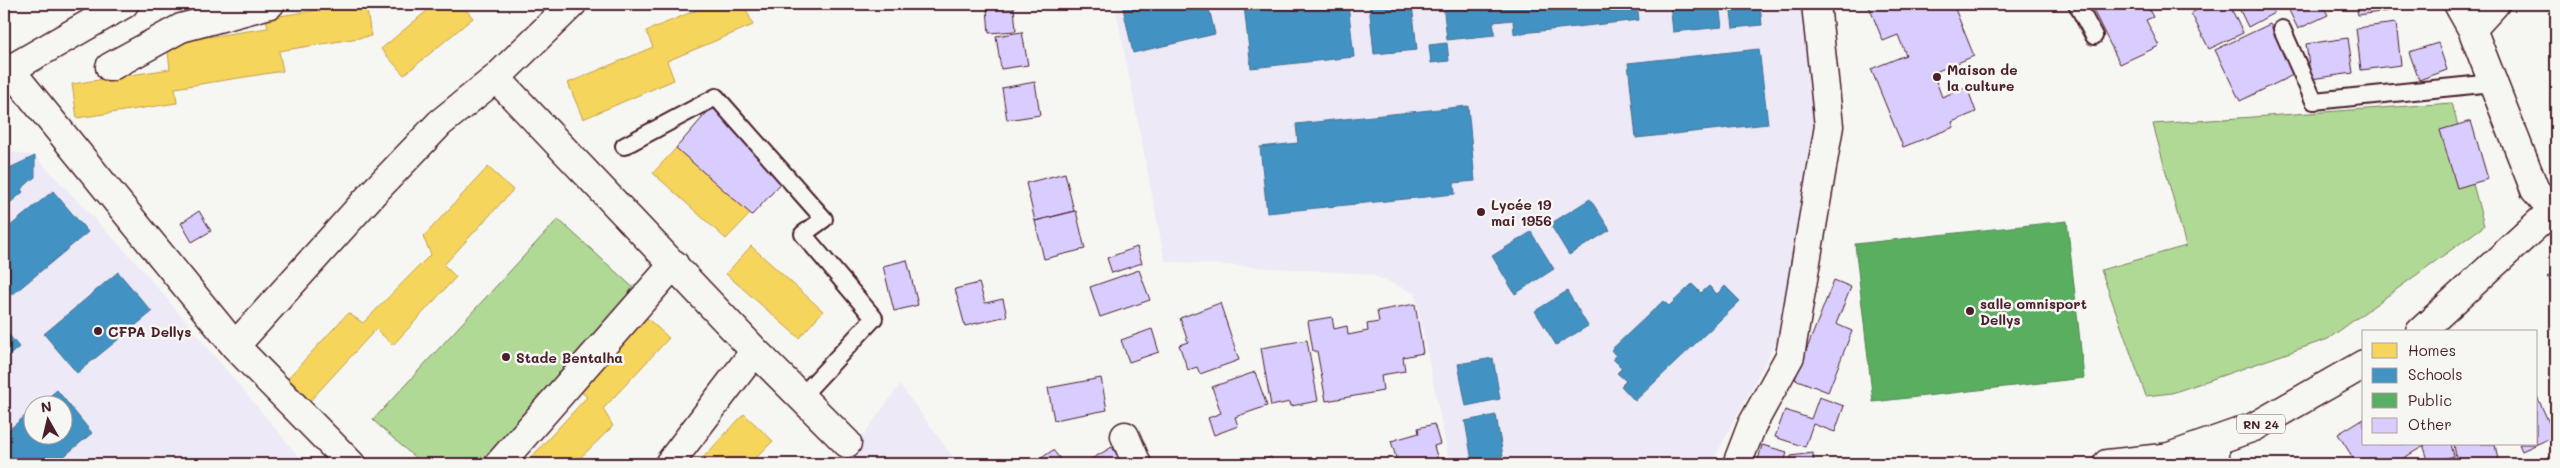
<svg xmlns="http://www.w3.org/2000/svg" width="2560" height="468" font-family="Mali,sans-serif">
<style>
.built{fill:#ede9f6;fill-rule:evenodd}
.green{fill:#b0d996;stroke:#7d7c60}
.homes{fill:#f6d55c;stroke:#c29e4d}
.schools{fill:#4393c3;stroke:#457095}
.public{fill:#5aae61;stroke:#558351}
.building{fill:#d9ccff;stroke:#4a1f2b}
.lines{fill:none;stroke-linecap:round;stroke-linejoin:round}
.service-casing{stroke:#4a1f2b;stroke-width:20}
.minor-casing{stroke:#4a1f2b;stroke-width:31}
.primary-casing{stroke:#4a1f2b;stroke-width:31}
.service{stroke:#f6f6f2;stroke-width:16}
.minor{stroke:#f6f6f2;stroke-width:28}
.primary{stroke:#f6f6f2;stroke-width:28}
.poi-dot{fill:#4a1f2b;stroke:#f6f6f2;stroke-width:2}
.labels{text-anchor:middle;dominant-baseline:central;stroke-width:5;stroke-linejoin:round;paint-order:stroke}
.shield{fill:#f6f6f2;stroke:#7e6067;stroke-width:1}
.shield-label{font-size:12px;font-weight:bold;fill:#4a1f2b}
.poi-label{font-size:14px;font-weight:bold;fill:#4a1f2b;stroke:#f6f6f2;text-anchor:start}
</style>
<rect width="100%" height="100%" fill="#f6f6f2"/>
<filter id="ink" filterUnits="userSpaceOnUse"><feTurbulence type="fractalNoise" baseFrequency=".02" numOctaves="2"/><feDisplacementMap in="SourceGraphic" scale="10" xChannelSelector="R" yChannelSelector="G"/><feConvolveMatrix kernelMatrix="1 2 1 2 8 2 1 2 1" color-interpolation-filters="sRGB"/></filter>
<g filter="url(#ink)">
<path class="built" d="M1115,4h690l13,159 -35,166 -72,135h-261l-35,-171 -45,-19 -205,-13z
M4,151l31,5 105,111 165,197h-301zM32,406h30v30h-30z
M900,385l58,79h-116z"/>
<path class="green" d="M2452,103l32,123 -156,113 -156,54 -26,3 -45,-126 85,-24 -33,-122z
M558,219l81,74 -157,171h-60l-49,-44z"/>
<path class="homes" d="M357,4h9l5,32 -92,15 4,20 -108,17 2,15 -100,15 -5,-34 98,-15 -3,-26 101,-15 -2,-10z
M435,4h26l12,14 -69,57 -23,-26z
M711,4h33l9,21 -86,36 7,19 -91,39 -15,-36 85,-36 -7,-16z
M678,146l73,67 -25,26 -73,-66z
M488,167l25,23 -69,75 12,12 -63,68 -17,-16 -67,73 -23,-22 62,-67 15,10 68,-69 -8,-17z
M751,246l72,65 -24,27 -73,-64z
M647,318l22,20 -66,71 10,17 -39,38h-49l62,-67 -8,-7z
M744,414l29,27 -23,23h-53z"/>
<path class="schools" d="M1122,4h86l7,30 -82,19z
M1269,4h79l6,53 -103,11 -7,-62z
M1369,4h43l5,46 -43,4z
M1443,4h194l2,16 -125,14 -1,-14 -20,2 2,13 -48,5z
M1670,4h49l3,23 -49,5z
M1730,4h30l2,21 -29,3z
M1447,43l2,18 -18,2 -2,-18z
M1759,49l9,75 -132,14 -8,-75z
M1468,106l7,75 -21,2 1,11 -188,19 -7,-66 38,-4 -2,-19z
M35,156v21l-14,12 2,3 -19,16v-40l1,2z
M53,191l35,41 -76,63 -8,-10v-54z
M1590,199l20,31 -41,25 -19,-31z
M1531,232l23,37 -39,25 -23,-38z
M118,272l34,40 -75,61 -33,-39z
M1692,284l9,9 8,-7 8,8 8,-8 15,15 -105,100 -14,-15 5,-5 -9,-8 5,-5 -9,-9 3,-3 -5,-6 52,-49 6,5z
M1567,291l21,35 -32,19 -21,-34z
M4,329l15,18 -15,13z
M1493,358l7,41 -34,7 -8,-42z
M57,390l35,43 -37,31h-51v-30l28,-24v26h30v-30h-24z
M1496,415l7,41 -31,5 -7,-40z"/>
<path class="public" d="M2067,221l17,157 -211,24 -18,-158z"/>
<path class="building" d="M1868,4h85l21,52 -41,17 9,24 25,-10 9,25 -24,10 2,5 -51,20 -32,-78 35,-14 -8,-20 -15,6z
M2090,4h56l7,13 -7,3 13,26 -39,18z
M2196,4h33l14,29 -34,16 -18,-36 8,-4z
M2237,4h32l5,9 -26,14z
M2286,4h36l6,11 -30,14z
M2356,4h31l1,7 -30,4z
M1014,7l2,24 -27,2 -2,-24z
M2396,23l5,42 -40,5 -5,-42z
M2270,24l25,50 -55,27 -25,-51z
M1022,32l6,33 -27,4 -5,-33z
M2348,38l5,35 -42,6 -5,-35z
M2438,43l9,27 -28,10 -10,-28z
M1035,82l5,33 -33,5 -5,-32z
M716,102l77,68 -41,45 -76,-67z
M2471,121l17,58 -31,9 -17,-58z
M1065,173l9,38 -39,10 -9,-38z
M199,211l12,20 -19,11 -11,-19z
M1076,211l9,38 -41,10 -9,-38z
M1137,247l5,16 -30,10 -5,-15z
M907,260l11,45 -24,6 -11,-45z
M2556,268v18l-9,-9z
M1139,270l11,30 -50,17 -10,-30z
M1834,280l17,7 -15,37 16,7 -24,61 -33,-13z
M979,283l6,20 18,-4 4,17 -42,10 -10,-37z
M1220,303l19,57 -39,14 -3,-7 -9,3 -9,-25 9,-3 -8,-24z
M1415,304l8,49 -20,4 2,14 -24,4 2,16 -57,10 -9,-50h-4l-5,-30 24,-4 2,12 13,-3 1,9 20,-4 -1,-7 12,-2 -2,-11z
M1152,329l7,23 -30,10 -8,-22z
M1307,340l11,61 -27,5 -1,-4 -19,4 -10,-58z
M1255,372l12,34 -32,11 3,9 -24,9 -6,-17 13,-5 -9,-26z
M1101,378l6,32 -53,10 -6,-32z
M2536,394l19,42 -33,15 -3,-7h17z
M1819,397l25,9 -9,26 -22,-8 -8,23 -30,-10 10,-27 26,9z
M2364,418v26h63l-33,20h-64l25,-3 -17,-27z
M1434,424l6,20 -6,2 5,18h-41l-7,-23 28,-8 -1,-5z
M2423,444h28l3,12 -25,7z
M2454,444h41l3,16 -41,4z
M1762,445l25,7 -3,12h-27z
M1112,447l11,17h-40z
M1053,450l11,14h-31z
M1813,453l1,11h-23v-8z
M1271,457l3,7h-20z"/>
<g class="lines">
<defs>
<path id="service" d="M2077,4l17,32
M2282,29l32,72 179,-18
M624,146l92,-49 108,122 -21,15 71,84 -74,80"/>
<path id="minor" d="M2458,4l14,25 63,161 18,20
M2472,29l23,-25
M110,67l71,-39 89,-24
M10,70l225,276 116,118
M4,73l120,-69
M496,78l259,273 92,92
M235,346l138,-153 67,-70 56,-45 76,-74
M1125,436l12,28
M499,464l175,-200
M669,464l86,-113
M1737,464l15,-39 38,-69 39,-230 -13,-122
M2107,464l65,-7
M2215,464v-22"/>
<path id="primary" d="M2420,332l136,-125
M2149,464l105,-37 110,-63"/>
</defs>
<use href="#service" class="service-casing"/>
<use href="#minor" class="minor-casing"/>
<use href="#primary" class="primary-casing"/>
<use href="#service" class="service"/>
<use href="#minor" class="minor"/>
<use href="#primary" class="primary"/>
</g>
</g>
<g class="poi-dot">
<circle cx="1937" cy="77" r="5"/>
<circle cx="1481" cy="212" r="5"/>
<circle cx="1970" cy="311" r="5"/>
<circle cx="98" cy="331" r="5"/>
<circle cx="506" cy="357" r="5"/>
</g>
<g class="labels">
<rect class="shield" x="2237" y="414.5" width="48" height="19" rx="4"/>
<g class="shield-label">
<text x="2261" y="424">RN 24</text>
</g>
<g class="poi-label">
<text x="1947" y="69">Maison de<tspan x="1947" dy="16">la culture</tspan></text>
<text x="1491" y="204">Lycée 19<tspan x="1491" dy="16">mai 1956</tspan></text>
<text x="1980" y="303">salle omnisport<tspan x="1980" dy="16">Dellys</tspan></text>
<text x="108" y="331">CFPA Dellys</text>
<text x="516" y="357">Stade Bentalha</text>
</g>
</g>
<rect width="2560" height="468" fill="none" stroke="#f6f6f2" stroke-width="20"/>
<rect x="10" y="10" width="2540" height="448" fill="none" stroke="#4a1f2b" stroke-width="2" filter="url(#ink)"/>
<rect x="2362" y="330" width="175" height="115" fill="#f6f6f2" stroke="#b1a0a2"/>
<rect x="2372" y="343" width="25" height="15" fill="#f6d55c" stroke="#b1a0a2"/>
<text x="2408" y="356" font-size="15" fill="#4a1f2b">Homes</text>
<rect x="2372" y="368" width="25" height="15" fill="#4393c3" stroke="#b1a0a2"/>
<text x="2408" y="380" font-size="15" fill="#4a1f2b">Schools</text>
<rect x="2372" y="393" width="25" height="15" fill="#5aae61" stroke="#b1a0a2"/>
<text x="2408" y="406" font-size="15" fill="#4a1f2b">Public</text>
<rect x="2372" y="418" width="25" height="15" fill="#d9ccff" stroke="#b1a0a2"/>
<text x="2408" y="430" font-size="15" fill="#4a1f2b">Other</text>
<g transform="translate(48 420) rotate(352)"><circle r="24" fill="#f6f6f2" stroke="#b1a0a2"/>
<path d="M0-4L9 19L0 12L-9 19Z" fill="#4a1f2b"/>
<text y="-8" font-size="14" font-weight="bold" text-anchor="middle" fill="#4a1f2b">N</text>
</g>
</svg>
